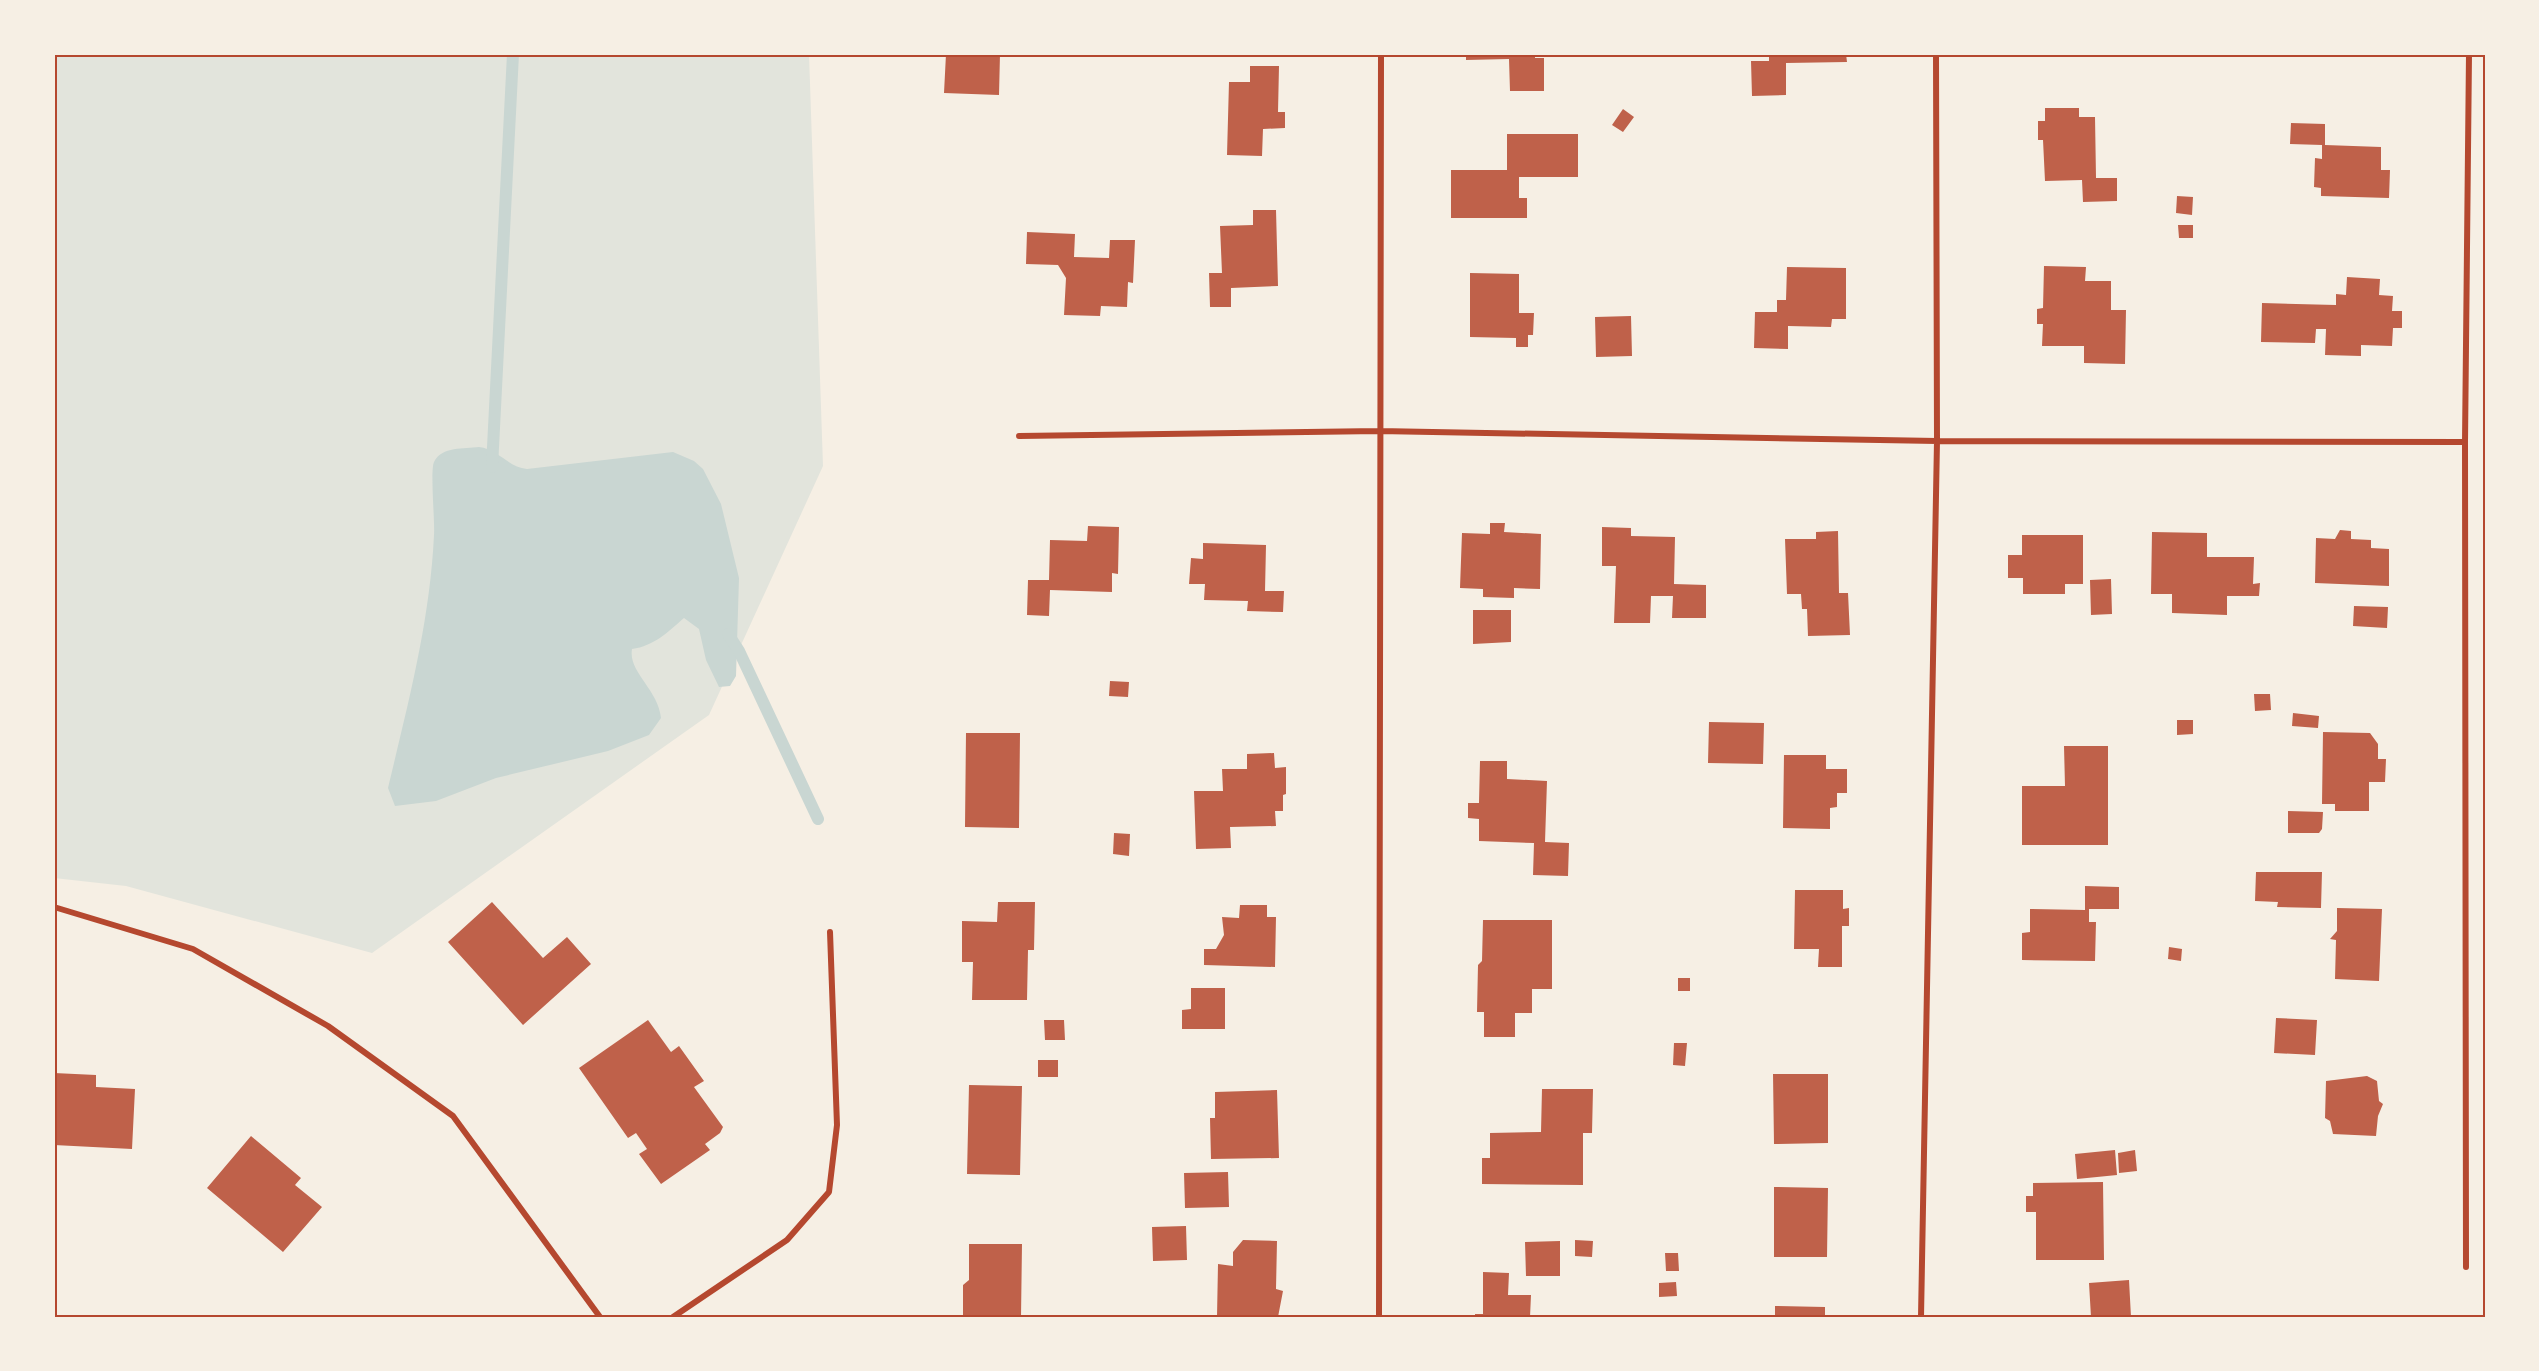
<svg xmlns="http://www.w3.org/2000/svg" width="2539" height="1371" font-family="Lato,sans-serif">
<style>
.green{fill:#e2e4dc}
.water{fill:#c9d6d2}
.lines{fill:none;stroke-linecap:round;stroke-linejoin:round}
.stream{stroke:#c9d6d2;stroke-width:12}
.building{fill:#bf614a}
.minor{stroke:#b5482f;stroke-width:6}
.neatline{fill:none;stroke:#b5482f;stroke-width:2}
</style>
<rect width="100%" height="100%" fill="#f6efe4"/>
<path class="green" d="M54,54h755l14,412 -114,249 -337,238 -246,-67 -72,-8z"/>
<path class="water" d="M479,447c19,2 29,20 48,22l146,-17 21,9 9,8 18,35 18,74 -3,98 -6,10 -11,1 -13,-27 -7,-31 -15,-11c-16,14 -30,28 -52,31 -4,23 26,40 29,69l-12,17 -41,16 -112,27 -60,23 -41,5 -7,-18c20,-84 42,-167 46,-253 1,-14 -4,-64 0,-73 8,-16 30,-13 45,-15z"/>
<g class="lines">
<path class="stream" d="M492,467l21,-413
M728,634l11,17 79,168"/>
</g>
<path class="building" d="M946,54h54l-1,41 -55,-2z
M1466,54h69v4h9v33h-34l-1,-32 -43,1z
M1769,54h77l1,8 -61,1v32l-34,1 -1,-35h18z
M1250,66h29l-1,46h7v16l-22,1 -1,27 -35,-1 2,-73h21z
M2045,108h34v9h16l1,61h21v23l-34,1 -1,-22 -37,1 -2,-41h-5v-19h7z
M1623,109l11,8 -11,15 -11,-7z
M2291,123l34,1v21l56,2v23h9l-1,28 -68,-2v-8l-7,-1 1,-29 7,1v-14l-32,-1z
M1507,134h71v43h-59v21h8v20h-76v-48h56z
M2177,196l16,1 -1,18 -16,-2z
M1253,210h23l2,76 -47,2v19h-21l-1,-34h13l-2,-47 33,-1z
M2178,225h15v13h-14z
M1027,232l48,2 -1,23 35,1 1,-18h25l-2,43 -5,-1 -1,25 -26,-1 -1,10 -36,-1 2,-37 -8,-13 -32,-1z
M2044,266l42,1 -1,14h26v29h15l-1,54 -41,-1v-17h-42l1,-22h-6v-15l6,-1z
M1787,267l59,1v51h-14l-1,8 -43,-1v23l-34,-1 1,-36h22v-12h9z
M1470,273l49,1v39h15l-1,22h-5v12h-12v-9l-46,-1z
M2347,277l33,2 -1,16 14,1 -1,15h10v17h-9l-1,18 -31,-1v11l-36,-1 1,-26h-10l-1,14 -54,-1 1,-39 74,2v-11l10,1z
M1631,316l1,40 -36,1 -1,-40z
M1490,523h15l-1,9 37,2 -1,55 -26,-1v10l-31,-1v-8l-23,-1 2,-55 28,1z
M1088,526l31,1 -1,47 -6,-1v19l-62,-2 -1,26 -22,-1 1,-35h21l1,-40 37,1z
M1602,527l29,1v8l44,1 -1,47 32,1v33h-34l1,-22h-22l-1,27h-36l2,-57h-14z
M2340,530l11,1v8l20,1v8l18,1v37l-74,-3 1,-45 19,1z
M1838,531l1,62h9l2,42 -42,1 -1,-27h-5l-1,-15h-14l-2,-55h31v-7z
M2152,532l55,1v24h47l-1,27 7,-1 -1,13h-32v19l-55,-2v-19h-21z
M2022,535h61v49h-18v10h-42v-16h-15v-23h14z
M1203,543l63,2 -1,46h19l-1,21 -36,-1 1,-10 -44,-1 1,-16h-16l2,-26 12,1z
M2111,579l1,35 -21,1 -1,-35z
M2354,606l34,1 -1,21 -34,-2z
M1473,610h38v32l-38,2z
M1110,681l19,1 -1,15 -19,-1z
M2254,694h16l1,16 -16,1z
M2293,713l26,3 -1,12 -26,-2z
M2177,720h16v14l-16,1z
M1709,722l55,1 -1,41 -55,-1z
M2323,732l47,1 8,11v15h8l-1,23h-16v29h-34v-7h-13z
M966,733h54l-1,95 -54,-1z
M2064,746h44v99h-86v-59h43z
M1274,753l1,15 11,-1v27l-3,1v16h-8l1,15 -46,1 1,21 -35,1 -2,-58h29l-1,-22h25v-15z
M1784,755h42v14h21v24h-10v14l-7,1v21l-47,-1z
M1480,761h27v18l40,2 -2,61 24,1 -1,33 -35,-1 1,-32 -55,-2v-22l-11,-1v-15h11z
M2288,811l35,1 -1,17 -3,4h-31z
M1114,833l16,1 -1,22 -16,-2z
M2256,872h66l-1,36 -44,-1 1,-5 -23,-1z
M2085,886l34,1v22h-30v13h7l-1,39 -73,-1v-27l8,-1v-23l55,1z
M1795,890h48v19l6,-1v18h-7v41h-24l1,-18h-25z
M492,902l51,56 24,-21 24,27 -68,61 -75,-83z
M998,902h37l-1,48h-6l-1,50h-55l1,-38h-11v-41l35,1z
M1240,905h27v12h9l-1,50 -71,-2v-16h12l8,-14 -2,-18 17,1z
M2337,908l45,1 -3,72 -44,-2 1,-39 -6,-1 7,-8z
M1483,920h69v69h-20v24h-17v24h-31v-25h-7l1,-47 4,-4z
M2169,947l13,2 -1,12 -13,-2z
M1678,978h12v13h-12z
M1191,988h34v41h-43v-19l9,-1z
M2276,1018l41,2 -2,35 -41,-2z
M648,1020l23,32 8,-6 25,35 -10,6 29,40 -3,6 -15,11 5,6 -49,34 -22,-30 8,-5 -11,-16 -8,5 -49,-70z
M1044,1020h20l1,20h-20z
M1674,1043h13l-2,23 -12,-1z
M1038,1060h20v17h-20z
M54,1073l42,2v12l39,2 -3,60 -78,-4z
M1773,1074h55v69l-54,1z
M2367,1076l10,5 2,20 4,3 -5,12 -2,20 -43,-2 -3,-13 -5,-3 1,-37z
M969,1085l53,1 -2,89 -53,-1z
M1542,1089h51l-1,44h-9v52l-101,-1v-26h8v-25l51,-1z
M1277,1090l2,68 -68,1 -1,-41h5v-26z
M251,1136l50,42 -6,7 27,22 -39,45 -76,-64z
M2115,1150l2,25 -40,4 -2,-25z
M2135,1150l2,21 -18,2 -1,-20z
M1228,1172l1,35 -44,1 -1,-35z
M2103,1182l1,78h-68v-48h-10v-16h7v-13z
M1774,1187l54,1 -1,69h-53z
M1186,1226l1,34 -34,1 -1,-34z
M1243,1240l34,1 -1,48 7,2 -5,26h-61l1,-53 15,2v-14z
M1575,1240l18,1 -1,16 -17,-1z
M1560,1241v35h-34l-1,-34z
M969,1244h53l-1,73h-58v-32l6,-5z
M1665,1253h13l1,18h-13z
M1483,1272l26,1 -1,22h23l-1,22h-55v-3h8z
M2129,1280l2,37h-40l-2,-34z
M1676,1282l1,14 -18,1v-14z
M1775,1306l50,1v10h-50z"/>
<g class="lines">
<path class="minor" d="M1019,436l360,-5 558,10 528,1
M54,907l139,42 135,77 125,90 147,201
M2466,1267l-1,-825 4,-388
M673,1317l114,-77 42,-48 8,-67 -7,-193
M1379,1317l2,-1263
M1921,1317l16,-876 -1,-387"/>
</g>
<rect width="2539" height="1371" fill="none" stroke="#f6efe4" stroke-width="111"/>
<rect x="56" y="56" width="2428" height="1260" class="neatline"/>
</svg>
